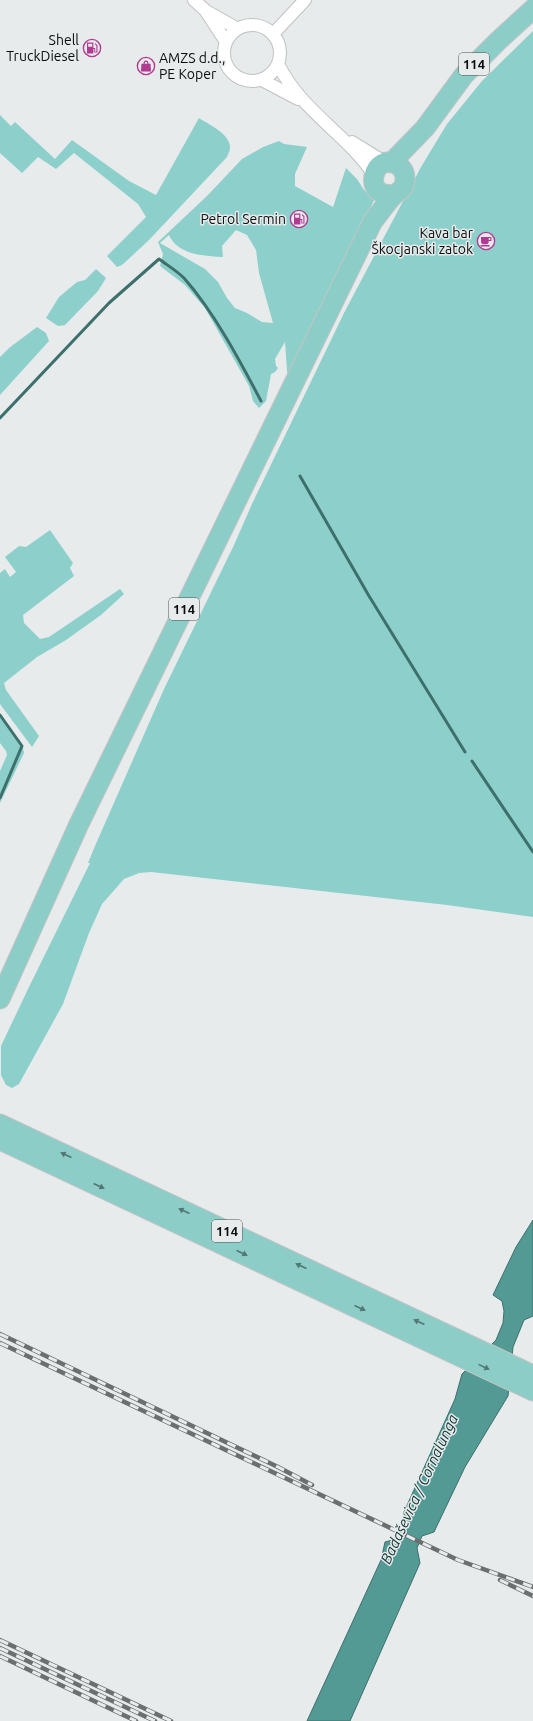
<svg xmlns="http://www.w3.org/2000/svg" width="533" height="1721" font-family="Ubuntu,sans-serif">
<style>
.green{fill:#8dd0cb;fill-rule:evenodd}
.water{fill:#539a95;stroke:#3d706c}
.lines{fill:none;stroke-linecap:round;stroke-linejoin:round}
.stream{stroke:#3d706c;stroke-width:3}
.street-casing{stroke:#bec2c1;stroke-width:14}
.primary-casing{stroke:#c4c5c5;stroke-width:21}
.street{stroke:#fff;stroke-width:12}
.primary{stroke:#8ccdc8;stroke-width:19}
.rail-casing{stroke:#6c6f6f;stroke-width:4.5}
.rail{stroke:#e7ebeb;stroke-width:3;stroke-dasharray:9;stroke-linecap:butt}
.oneway{fill:#527774}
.labels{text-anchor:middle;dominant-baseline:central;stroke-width:3;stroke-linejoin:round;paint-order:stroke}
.shield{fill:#e7ebeb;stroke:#4d5050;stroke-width:1}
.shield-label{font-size:13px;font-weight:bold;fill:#0b0d0d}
.poi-label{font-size:14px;fill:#0b0d0d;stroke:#e7ebeb;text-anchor:end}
.water-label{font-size:15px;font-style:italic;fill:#0f3331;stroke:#e7ebeb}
</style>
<rect width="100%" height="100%" fill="#e7ebeb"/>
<path class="green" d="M533,31v886l-86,-12 -296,-33 -12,1 -15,6 -22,25 -13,29 -26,71 -44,80 -7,4 -6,-3 -5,-10v-29l27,-57 62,-126h-2l7,-17 69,-157 70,-144 18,-41 92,-191 77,-146 26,-43 35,-43z
M0,115l11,11 4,-4 40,37 17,-19 57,41 27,14 43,-77c9,6 32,16 31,30 0,3 -2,6 -3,9l-78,83 -27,25 -5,2 -10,-11 39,-39 -8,-13 -64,-51 -18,16 -18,-12 -16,16 -22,-20z
M279,141l5,3 23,3 -12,27v12l38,21 13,-39 11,11 7,11 11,8 -87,186 -3,-42 -10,17 1,7 2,2 -3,4 -4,2 -5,27 -7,7 -6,-7 -4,-15 -44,-78 -20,-23 -25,-19 3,-12 -5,-12 49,-46 35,-37 21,-12zM236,230l11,5 9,15 3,23 14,50 -11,-1 -15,-9 -12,-5 -8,-10 -9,-16 -13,-13 -45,-26 9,-8c9,20 35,21 54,22l-1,-11z
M96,269l10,9 -8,13 -33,34 -7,1 -12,-8 13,-21 18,-15 8,-2z
M37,327l9,6 3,8 -49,54v-38l9,-9z
M50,530l23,33 -3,5 4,8 -51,39 1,8 16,16 9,-2 71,-48 4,5 -23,21 -35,25 -29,17 -33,26 2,7 33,46 -7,11 -32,-43v-131l5,-4 5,8 6,-5 -11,-15 14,-11 7,1z
M0,717l23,31 1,5 -24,50v-32l7,-16 -1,-4 -6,-8z"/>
<path class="water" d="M533,1220v96l-9,4 -11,27 -5,49 -43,71 -31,65 -12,4 -5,12 3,15 -70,158h-43l74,-161 4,-18 15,-4 5,-12 -1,-14 51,-113 7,-25 34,-34 7,-17 1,-12 -2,-10 -9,-6 23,-48z"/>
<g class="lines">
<path class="stream" d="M0,418l109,-115 50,-44c8,6 18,12 25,19 30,34 56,83 77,123
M300,476l69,120 96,156
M0,715l22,31 -22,52
M472,761l61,91"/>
<defs>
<path id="street" d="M194,0l11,10 21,32
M206,11l32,18
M224 53a28 28 0 1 1 56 0a28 28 0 1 1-56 0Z
M273,34l32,-34
M278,64c23,47 68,69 96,111
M262,80l36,19
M352,142l34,21"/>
<path id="primary" d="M391,163l34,-35 39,-53 35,-35 34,-31
M0,999l79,-175 294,-603c7,-8 13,-18 21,-26 3,-3 7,-4 9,-8 2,-3 2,-6 2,-9 0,-5 -3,-10 -7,-13 -25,-16 -38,35 -3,29
M0,1124l533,251
M0,1140l533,251"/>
</defs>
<use href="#street" class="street-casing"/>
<use href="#primary" class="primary-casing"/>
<use href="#street" class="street"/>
<use href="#primary" class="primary"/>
<defs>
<path id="rail" d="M0,1334l278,133 34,18
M0,1343l458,217 75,27
M500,1580l33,16
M0,1640l171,81
M0,1648l155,73
M0,1656l136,65"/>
</defs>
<use href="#rail" class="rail-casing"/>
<use href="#rail" class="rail"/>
</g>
<defs><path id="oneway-solid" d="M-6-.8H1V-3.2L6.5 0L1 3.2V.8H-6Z"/></defs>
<g class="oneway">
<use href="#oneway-solid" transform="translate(66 1155) rotate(-155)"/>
<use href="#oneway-solid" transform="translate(99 1186) rotate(25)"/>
<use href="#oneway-solid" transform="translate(184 1211) rotate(-155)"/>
<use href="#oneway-solid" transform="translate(242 1253) rotate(25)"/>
<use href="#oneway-solid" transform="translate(301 1266) rotate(-155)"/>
<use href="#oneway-solid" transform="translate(360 1308) rotate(25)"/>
<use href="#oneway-solid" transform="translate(419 1322) rotate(-155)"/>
<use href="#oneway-solid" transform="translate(484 1367) rotate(26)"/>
</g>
<defs>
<symbol id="fuel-ring" viewBox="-11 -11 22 22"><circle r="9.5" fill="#e7ebeb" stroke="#b13b93" stroke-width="1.5"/><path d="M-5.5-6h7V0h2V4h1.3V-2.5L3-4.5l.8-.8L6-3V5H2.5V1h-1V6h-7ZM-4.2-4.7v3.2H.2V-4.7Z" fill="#b13b93"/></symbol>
<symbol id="shop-ring" viewBox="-11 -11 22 22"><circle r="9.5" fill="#e7ebeb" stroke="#b13b93" stroke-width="1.5"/><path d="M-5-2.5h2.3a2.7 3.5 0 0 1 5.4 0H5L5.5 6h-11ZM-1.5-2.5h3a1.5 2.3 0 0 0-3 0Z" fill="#b13b93"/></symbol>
<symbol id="cafe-ring" viewBox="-11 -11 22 22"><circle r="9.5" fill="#e7ebeb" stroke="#b13b93" stroke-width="1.5"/><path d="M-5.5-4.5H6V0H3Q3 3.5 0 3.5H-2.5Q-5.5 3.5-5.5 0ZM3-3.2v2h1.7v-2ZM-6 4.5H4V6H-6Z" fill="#b13b93"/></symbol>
</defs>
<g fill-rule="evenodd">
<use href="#fuel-ring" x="82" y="38" width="20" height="20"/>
<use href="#shop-ring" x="136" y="56" width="20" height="20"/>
<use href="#fuel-ring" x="289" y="209" width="20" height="20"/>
<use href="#cafe-ring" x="476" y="231" width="20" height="20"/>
</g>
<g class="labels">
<g class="shield">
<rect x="459" y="53" width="30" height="22" rx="3"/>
<rect x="169" y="598" width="30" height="22" rx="3"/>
<rect x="212" y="1220" width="30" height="22" rx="3"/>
</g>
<g class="shield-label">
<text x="474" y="64">114</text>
<text x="184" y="609">114</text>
<text x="227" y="1231">114</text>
</g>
<g class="poi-label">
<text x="79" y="40">Shell<tspan x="79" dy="16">TruckDiesel</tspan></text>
<text x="159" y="58" text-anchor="start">AMZS d.d.,<tspan x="159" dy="16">PE Koper</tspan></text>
<text x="286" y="219">Petrol Sermin</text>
<text x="473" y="233">Kava bar<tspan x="473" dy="16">Škocjanski zatok</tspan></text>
</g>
<g class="water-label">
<text transform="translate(419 1489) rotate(-65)">Badaševica / Cornalunga</text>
</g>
</g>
</svg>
